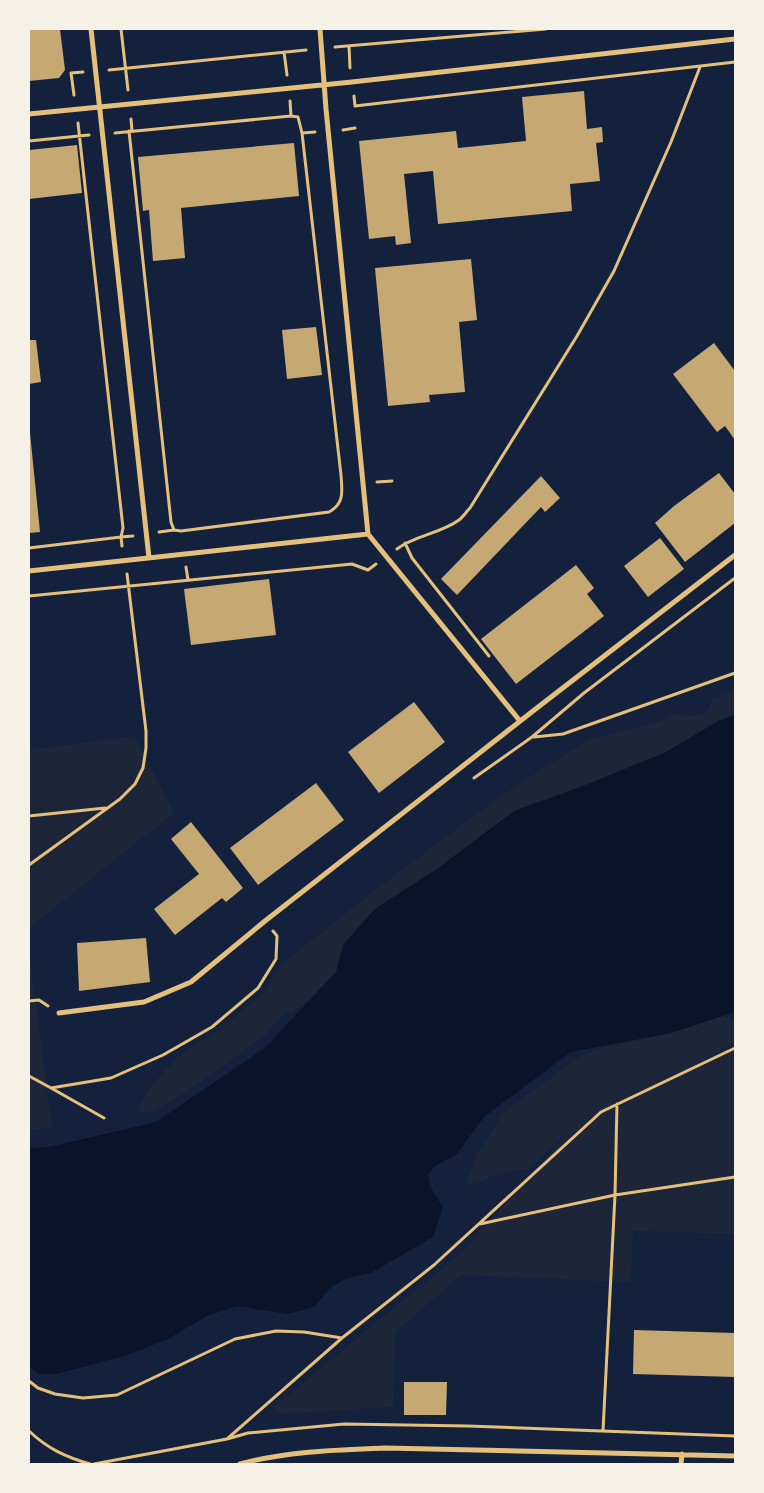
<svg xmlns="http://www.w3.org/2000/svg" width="764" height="1493" font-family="Montserrat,sans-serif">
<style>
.green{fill:#1d2539}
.water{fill:#0b132b}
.building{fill:#c6a872}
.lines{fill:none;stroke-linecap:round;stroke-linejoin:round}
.path{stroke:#e5c07b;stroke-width:3}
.minor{stroke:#e5c07b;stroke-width:5}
</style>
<rect width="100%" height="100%" fill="#14213d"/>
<path class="green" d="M735,691v24l-15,5 -56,33 -81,33 -69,25 -77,58 -62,40 -32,48 -7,15 -26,27 -18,14 -8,-1 -16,21 -80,58 -32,19 -14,4 -3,-4 2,-7 11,-18 23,-25 6,-6 35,-22 47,-38 18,-29 94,-75 119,-89 54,-36 41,-25 68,-18 18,-8 14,2 12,-1 8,-6 3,-10z
M135,736l39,77 -145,115v-178z
M29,951l23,176 -23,4z
M725,1015l10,7v20l-53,31 24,-9 29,-18v188l-102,-3 -2,51 -170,-7 -66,58 -2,74 -116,7 -2,-8 188,-155 105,-118 -40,36 -25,3 -33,14 -3,-2 1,-7 11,-26 24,-38 76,-56 23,-9 69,-15z"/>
<path class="water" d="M735,715v297l-64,21 -100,19 -87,65 -28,38 -21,11 -7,9 2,11 13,22 -10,29 -62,36 -24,5 -16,9 -17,20 -27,7 -50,-8 -30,10 -39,23 -43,17 -69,18h-16l-11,-7v-219l20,-1 107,-25 109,-74 71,-76 7,-27 32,-36 62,-40 77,-58 69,-25 81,-33 56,-33z"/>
<path class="building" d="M29,29h31l5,41 -6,8 -30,3z
M584,91l3,38 15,-2 1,15 -7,1 4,38 -30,3 2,27 -134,13 -5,-53 -29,3 7,69 -15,2 -1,-9 -26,3 -10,-98 97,-10 2,17 68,-7 -4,-44z
M294,143l5,53 -118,12 4,50 -32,3 -4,-51 -6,1 -5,-54z
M77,145l5,48 -53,6v-49z
M471,259l6,61 -18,2 6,70 -36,3 1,7 -42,4 -13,-138z
M316,327l6,48 -35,4 -5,-49z
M29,340h7l5,42 -12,2z
M714,343l21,28v69l-10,-14 -8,6 -44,-58z
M29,433h1l10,99 -11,1z
M719,473l16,21v29l-50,39 -30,-39 19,-17z
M541,476l19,22 -15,14 -4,-5 -84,88 -16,-16z
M660,538l24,31 -36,28 -24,-31z
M576,565l18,23 -7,6 17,22 -88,68 -35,-45z
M269,579l7,56 -85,10 -7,-56z
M414,702l31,40 -66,51 -31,-41z
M316,783l28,37 -86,65 -28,-37z
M191,822l52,66 -17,14 -4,-4 -47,37 -21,-26 45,-35 -28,-35z
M146,938l4,44 -71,9 -2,-48z
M634,1330l101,3v44l-102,-3z
M404,1382h43l-1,33h-42z"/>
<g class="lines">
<path class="path" d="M121,29l7,61
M349,46l1,22
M335,47l211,-18
M284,52l3,23
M109,70l197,-20
M74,95l-3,-22 12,-1
M354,96l1,10 380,-44
M290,101l1,15
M131,119l1,12
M343,130l12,-2
M115,133l176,-17 7,1 4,16 39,342c1,16 4,28 -12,37l-148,19 -7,-1 -3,-8 -42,-391
M302,133l13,-1
M29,141l60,-6
M377,482l15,-1
M159,532l15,-2
M405,543l7,15 77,98
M122,546l-1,-9 12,-1
M29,548l92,-11 2,-9 -45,-405
M397,549c18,-14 43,-15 62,-29 4,-3 7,-8 11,-12l107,-172 37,-65 57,-129 29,-75
M186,567l2,13
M29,596l323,-32 16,6 8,-6
M534,737l29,-3 172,-61
M474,778l58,-41 52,-44 151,-115
M29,816l76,-8
M29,865l91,-66 15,-15 8,-16 3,-20v-17l-19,-157
M29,1001l10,-1 9,6
M29,1076l22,12 60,-10 52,-23 49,-28 46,-39 18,-29 1,-23 -4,-5
M51,1088l53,30
M480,1224l135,-29 120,-18
M29,1381l9,7 17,6 28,4 34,-3 118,-56 41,-8 28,1 38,6
M29,1431c19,18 37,26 61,33
M603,1431l12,-236 2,-91
M227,1439l115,-101 92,-73 167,-153 134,-64
M94,1464l133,-25 21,-6 96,-9 124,2 267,10"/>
<path class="minor" d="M91,29l58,529
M320,29l6,80 42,425 152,187
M29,114l323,-32 383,-43
M29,571l339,-37
M59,1013l85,-11 47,-20 74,-61 268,-210 202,-156
M240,1464c47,-13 97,-14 145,-16l350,8
M681,1464l1,-10"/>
</g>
<rect width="764" height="1493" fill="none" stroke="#f6f1e7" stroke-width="60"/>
</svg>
